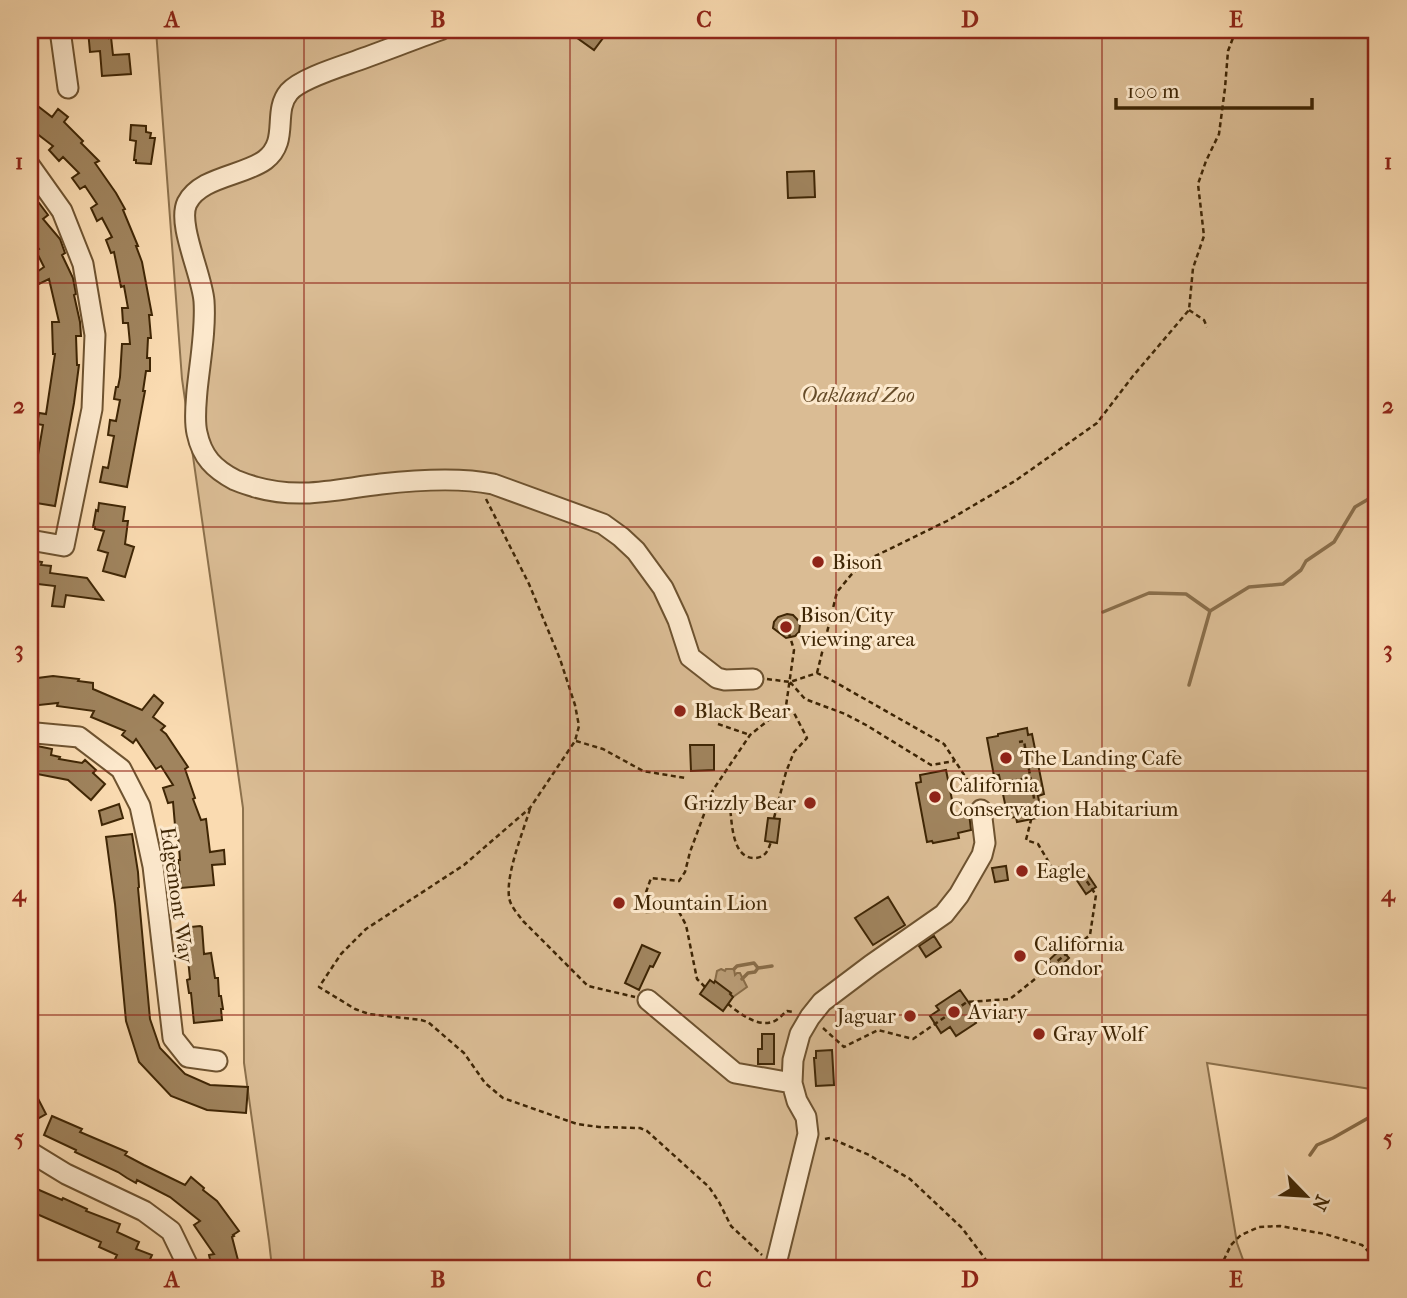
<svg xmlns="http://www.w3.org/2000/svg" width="1407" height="1298" font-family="'IM FELL French Canon',serif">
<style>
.green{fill:#dabc94;stroke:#8c714c;stroke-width:2}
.water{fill:#ba9d77;stroke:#896d49;stroke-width:2}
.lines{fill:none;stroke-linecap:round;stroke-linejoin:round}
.stream{stroke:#896d49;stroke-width:3.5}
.building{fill:#a0845e;stroke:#3f2605;stroke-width:2}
.minor-casing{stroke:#6e5330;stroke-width:23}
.path{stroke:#3f2605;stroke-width:2.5;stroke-dasharray:5 3.5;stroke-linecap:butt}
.minor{stroke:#fce8cc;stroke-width:19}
.grid{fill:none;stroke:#8f2418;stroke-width:2;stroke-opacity:0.55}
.poi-dot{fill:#8f2418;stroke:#fce8cc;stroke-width:2.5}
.labels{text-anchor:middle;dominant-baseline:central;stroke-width:6;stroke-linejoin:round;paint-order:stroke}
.park-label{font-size:21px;font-style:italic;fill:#664c29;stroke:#fce8cc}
.poi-label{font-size:21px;fill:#3f2605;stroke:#fce8cc;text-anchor:start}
.street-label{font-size:21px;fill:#3f2605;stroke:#fce8cc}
.neatline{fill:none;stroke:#8f2418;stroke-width:2.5}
.grid-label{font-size:23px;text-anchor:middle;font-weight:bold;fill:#8f2418}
</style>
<rect width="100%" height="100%" fill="#fadbb1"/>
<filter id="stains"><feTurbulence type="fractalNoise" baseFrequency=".00286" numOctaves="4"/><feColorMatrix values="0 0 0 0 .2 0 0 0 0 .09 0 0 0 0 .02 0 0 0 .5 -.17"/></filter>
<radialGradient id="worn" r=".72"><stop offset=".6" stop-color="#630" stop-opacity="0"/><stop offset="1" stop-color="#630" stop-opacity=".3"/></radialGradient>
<path class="green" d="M156,30h1221v1060l-170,-27 30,180 9,25h-974l-3,-27 -25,-178 -1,-255 -61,-429z"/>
<path class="water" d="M721,969l4,2 1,-2h8l1,6 2,-2h3l7,14 -14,10 -3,-3 1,-1 -16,-12 2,-10z"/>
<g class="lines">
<path class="stream" d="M1103,612l46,-19 37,1 24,17 39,-24 34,-3 18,-14 5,-9 28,-19 21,-35 22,-13
M1189,685l21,-74
M734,969l3,-3 17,-3 4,5
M742,979l6,-6 7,-1 3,-4 14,-2
M1310,1155l7,-10 16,-7 44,-25"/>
</g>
<path class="building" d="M88,30h20l1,8 2,-1 2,18 16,-1 2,20 -29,2 -2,-25 -10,1z
M566,30h43l-15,20z
M30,100l22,17 6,-8 10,8 -4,5 19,19 -2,2 18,18 -4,2 21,30 9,16 -2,1 15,36h-2l6,16 10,53h-3l2,23h-3l-1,20h3v13h-4l-3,20h2l-18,96 -27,-5 3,-15 5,1 6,-32 -6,-1 2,-15 6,1 4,-21 -6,-1 2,-12h2l2,-10 2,-33h8l-2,-21h-5l-1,-15h6l-4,-22 -3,1 -7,-35 -3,1 -5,-13 6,-3 -10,-19 -5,3 -6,-13 6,-4 -12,-18 -5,3 -8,-11 7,-5 -16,-16 -4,4 -10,-11 4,-4 -17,-13 -6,9z
M131,125l15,1v6l5,1 -1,5h5l-4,26 -15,-1v-3h-2l2,-19 -6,-1z
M814,171l1,26 -27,1 -1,-26z
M30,197l9,6 9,12 -5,4 17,20 5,14 -3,2 11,23 3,16 -2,1 6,27 1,14h-5l1,29h2l-5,38 -19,103 -25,-4 13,-77 -6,-1 2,-11 7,1 9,-60h-2l-1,-32h7l-10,-43 -10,5 -5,-10 10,-7 -8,-16 3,-2 -9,-12z
M99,503l26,4 -2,14h5l-3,23 9,3 -9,30 -22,-6 5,-18 -10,-3 6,-19 -9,-2v-2h-2l3,-17 2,1z
M30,560l12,2 -1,3 10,1 -1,7 37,5 16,22 -37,-5 -2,12 -12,-1 3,-20 -25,-3z
M787,614l6,1 4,4 3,6 -1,7 -4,4 -9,2 -13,-10 1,-6 4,-5z
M53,676l26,3 -1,2 15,2v6l49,21 12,-15 9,8 -10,14 12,9 -4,4 5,4 22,33 -3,2 10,29 -2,1 8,21 5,-1 4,33 14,-2 1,14 -13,1 2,20 -33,3 -3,-28h2l-2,-24 -2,1 -3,-35 -5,1 -5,-15 10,-3 -12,-19 -5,3 -20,-30 -3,4 -11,-8 3,-4 -34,-14 3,-6 -37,-5 1,-3 -28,3v-27z
M1027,728l1,7 4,-1 12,60 -6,2 4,21 -25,5 -1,-5 -8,1 -9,-43 -5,1 -7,-38 11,-2v-2z
M690,745h24v25l-23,1z
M37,746l15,3 -1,6 9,2 -1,2 23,4 3,-3 11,10 -3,3 12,11 -14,16 -23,-20 -36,-7z
M946,770l9,45 14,-2 2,17 -13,3 1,5 -26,5 -1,-2 -5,1 -11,-59 5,-1 -1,-7z
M119,804l4,14 -21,7 -3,-14z
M768,818l12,1 -3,24 -12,-2z
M132,834l6,38 1,15 -1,1 12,131 10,29 25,26 25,11 38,2 -2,26 -39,-3 -36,-14 -32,-34 -13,-41 -11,-117 -9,-67z
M1006,866l2,14 -13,2 -3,-14z
M1086,872l10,15 -10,7 -10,-15z
M888,897l17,28 -32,20 -18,-27z
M200,926l2,1 2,27 7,-1 4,25h3l1,18h2l2,13h-2l1,11 -28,3 -3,-30h-2l-2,-13 3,-1 -2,-20 -3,1 -3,-32z
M934,936l7,11 -15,10 -7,-11z
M642,945l18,8 -7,14 -3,-1 -11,24 -14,-7z
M1061,949l8,9 -13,12 -8,-9z
M710,980l4,3 1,-2 16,12 -1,1 3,3 -10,14 -23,-17z
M960,990l14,20 -4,3 6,10 -20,13 -6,-9 -9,6 -11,-17 9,-6 -3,-4z
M762,1034h12v30h-16v-15h4z
M832,1050l2,35 -18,1 -2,-28h2v-7z
M30,1083l16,31 -16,9z
M52,1116l30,13 -2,3 47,20 -2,3 19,10 41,20 6,-8 13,11 -1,2 14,11 22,30 -6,4 1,1 -2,1 8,31h-28l-3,-13 5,-1 -20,-29 6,-4 -30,-24 -33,-17 -1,3 -9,-5 -9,-6 -43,-20 1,-2 -32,-15z
M30,1186l32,14 1,-2 24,11 -1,2 34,13 -3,8 22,10 -3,7 16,6 -6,13h-17l-13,-6 1,-2 -2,-1 2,-4 -18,-8 2,-5 -71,-31z"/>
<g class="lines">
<defs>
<path id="minor" d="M60,30l8,58
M440,30c-28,10 -56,21 -84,31 -17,6 -56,18 -67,31 -17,20 1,49 -24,68 -22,16 -65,17 -78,43 -10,21 15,72 17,98 2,29 -4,60 -7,90 -1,13 -3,29 0,42 5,24 17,36 38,47 7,3 14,5 20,7 45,13 82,2 126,-3 35,-4 78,-7 112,0l110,40 18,13 15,14 27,37 15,32 12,37 27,21 8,2 28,-1
M30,166l32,45 21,53 12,71 -3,74 -28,137 -34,-6
M30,734l6,-1 43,4 42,32 19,37 13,60 20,172 15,19 29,4
M648,1000l87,73 57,10
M30,1152l36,22 78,37 27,20 16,33v4
M775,1268l33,-134 -2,-17 -9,-16 -5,-18 1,-23 7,-26 10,-17 12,-15 49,-37 73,-51 15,-19 23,-40 3,-12 -4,-33"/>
</defs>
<use href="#minor" class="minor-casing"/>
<path class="path" d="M1189,310l15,10 3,7
M486,499l43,85 31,75 15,46 4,21 -4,15 -45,67 -66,57 -98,64 -25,25 -22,33 36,22 14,5 52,6 7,2 36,31 21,30 18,15 74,26 22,3 41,1 7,3 62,56 10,15 12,24 31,29
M817,673l20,-81 14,-17 16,-15 80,-39 68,-40 82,-58 36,-47 56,-66 4,-42 11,-32 -6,-52 8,-23 13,-27 6,-46 3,-37 8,-21
M767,679l23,3 27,-9 16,8 111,63 28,43 58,-9
M790,682l15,17 40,15 21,11 65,40 24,-4
M718,724l32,11
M576,741l27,8 40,22 42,7
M709,804l21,3c2,16 2,53 26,51 10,-1 12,-8 15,-16
M530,809c-7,23 -24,64 -21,88 1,9 9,17 14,24l65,65 47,11
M774,818l12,-46 8,-20 13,-14 -14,-27 -7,-5
M705,987l-8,-8 -11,-54 -8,-15 -32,2 -3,-11 8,-23 28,3 6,-9 5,-20 23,-62 37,-55 36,-29 8,-56 -7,-23
M728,1004c11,9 29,23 44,18 5,-1 11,-8 15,-11l6,1
M823,1028l21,19 34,-17 35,9 54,-37 43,-3 80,-64 6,-40 -16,-24 -29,-5 -13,-22 -12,-4 9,-36 -11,-63 -5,1
M825,1139l5,-1 39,17 41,24 52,49 30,40
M1220,1268l11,-23 10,-10 18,-8 21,-1 45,8 37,11 15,15"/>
<use href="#minor" class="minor"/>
</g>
<path class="grid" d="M304,30v1238M570,30v1238M836,30v1238M1102,30v1238M30,283h1347M30,527h1347M30,771h1347M30,1015h1347"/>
<g class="poi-dot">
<circle cx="818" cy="562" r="7"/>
<circle cx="786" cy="627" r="7"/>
<circle cx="680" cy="711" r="7"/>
<circle cx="1006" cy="758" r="7"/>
<circle cx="935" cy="797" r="7"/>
<circle cx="810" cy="803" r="7"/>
<circle cx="1022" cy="871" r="7"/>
<circle cx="619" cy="903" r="7"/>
<circle cx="1020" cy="956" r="7"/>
<circle cx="954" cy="1012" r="7"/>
<circle cx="910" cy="1016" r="7"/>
<circle cx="1039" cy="1034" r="7"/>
</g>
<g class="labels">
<g class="park-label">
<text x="858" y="395">Oakland Zoo</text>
</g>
<g class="poi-label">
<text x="832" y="562">Bison</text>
<text x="800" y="615">Bison/City<tspan x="800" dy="24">viewing area</tspan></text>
<text x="694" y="711">Black Bear</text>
<text x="1020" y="758">The Landing Cafe</text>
<text x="949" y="785">California<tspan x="949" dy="24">Conservation Habitarium</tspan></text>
<text x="796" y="803" text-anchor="end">Grizzly Bear</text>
<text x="1036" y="871">Eagle</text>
<text x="633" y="903">Mountain Lion</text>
<text x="1034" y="944">California<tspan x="1034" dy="24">Condor</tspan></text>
<text x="968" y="1012">Aviary</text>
<text x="896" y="1016" text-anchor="end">Jaguar</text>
<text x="1053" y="1034">Gray Wolf</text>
</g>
<g class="street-label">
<text transform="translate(177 895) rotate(82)">Edgemont Way</text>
</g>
</g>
<rect width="1407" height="1298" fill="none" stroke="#fadbb1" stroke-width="77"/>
<g transform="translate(1306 1196) rotate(115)" stroke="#fce8cc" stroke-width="5" paint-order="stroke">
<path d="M0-5L12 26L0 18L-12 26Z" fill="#3f2605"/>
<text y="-10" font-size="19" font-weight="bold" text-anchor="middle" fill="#3f2605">N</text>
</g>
<path d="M1116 98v10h196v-10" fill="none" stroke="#3f2605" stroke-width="3.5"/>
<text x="1127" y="98" font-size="21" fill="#3f2605" stroke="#fce8cc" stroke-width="5" paint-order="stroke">100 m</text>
<rect x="38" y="38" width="1330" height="1222" class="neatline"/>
<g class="grid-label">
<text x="172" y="27">A</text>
<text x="438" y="27">B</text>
<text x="704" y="27">C</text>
<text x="970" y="27">D</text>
<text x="1236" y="27">E</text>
<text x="19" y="169">1</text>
<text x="1388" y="169">1</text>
<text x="19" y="413">2</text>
<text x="1388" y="413">2</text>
<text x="19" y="657">3</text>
<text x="1388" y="657">3</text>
<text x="19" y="901">4</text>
<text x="1388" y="901">4</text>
<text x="19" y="1145">5</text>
<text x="1388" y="1145">5</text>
<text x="172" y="1287">A</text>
<text x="438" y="1287">B</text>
<text x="704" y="1287">C</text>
<text x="970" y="1287">D</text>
<text x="1236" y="1287">E</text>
</g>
<rect width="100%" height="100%" filter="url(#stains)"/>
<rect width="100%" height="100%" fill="url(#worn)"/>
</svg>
